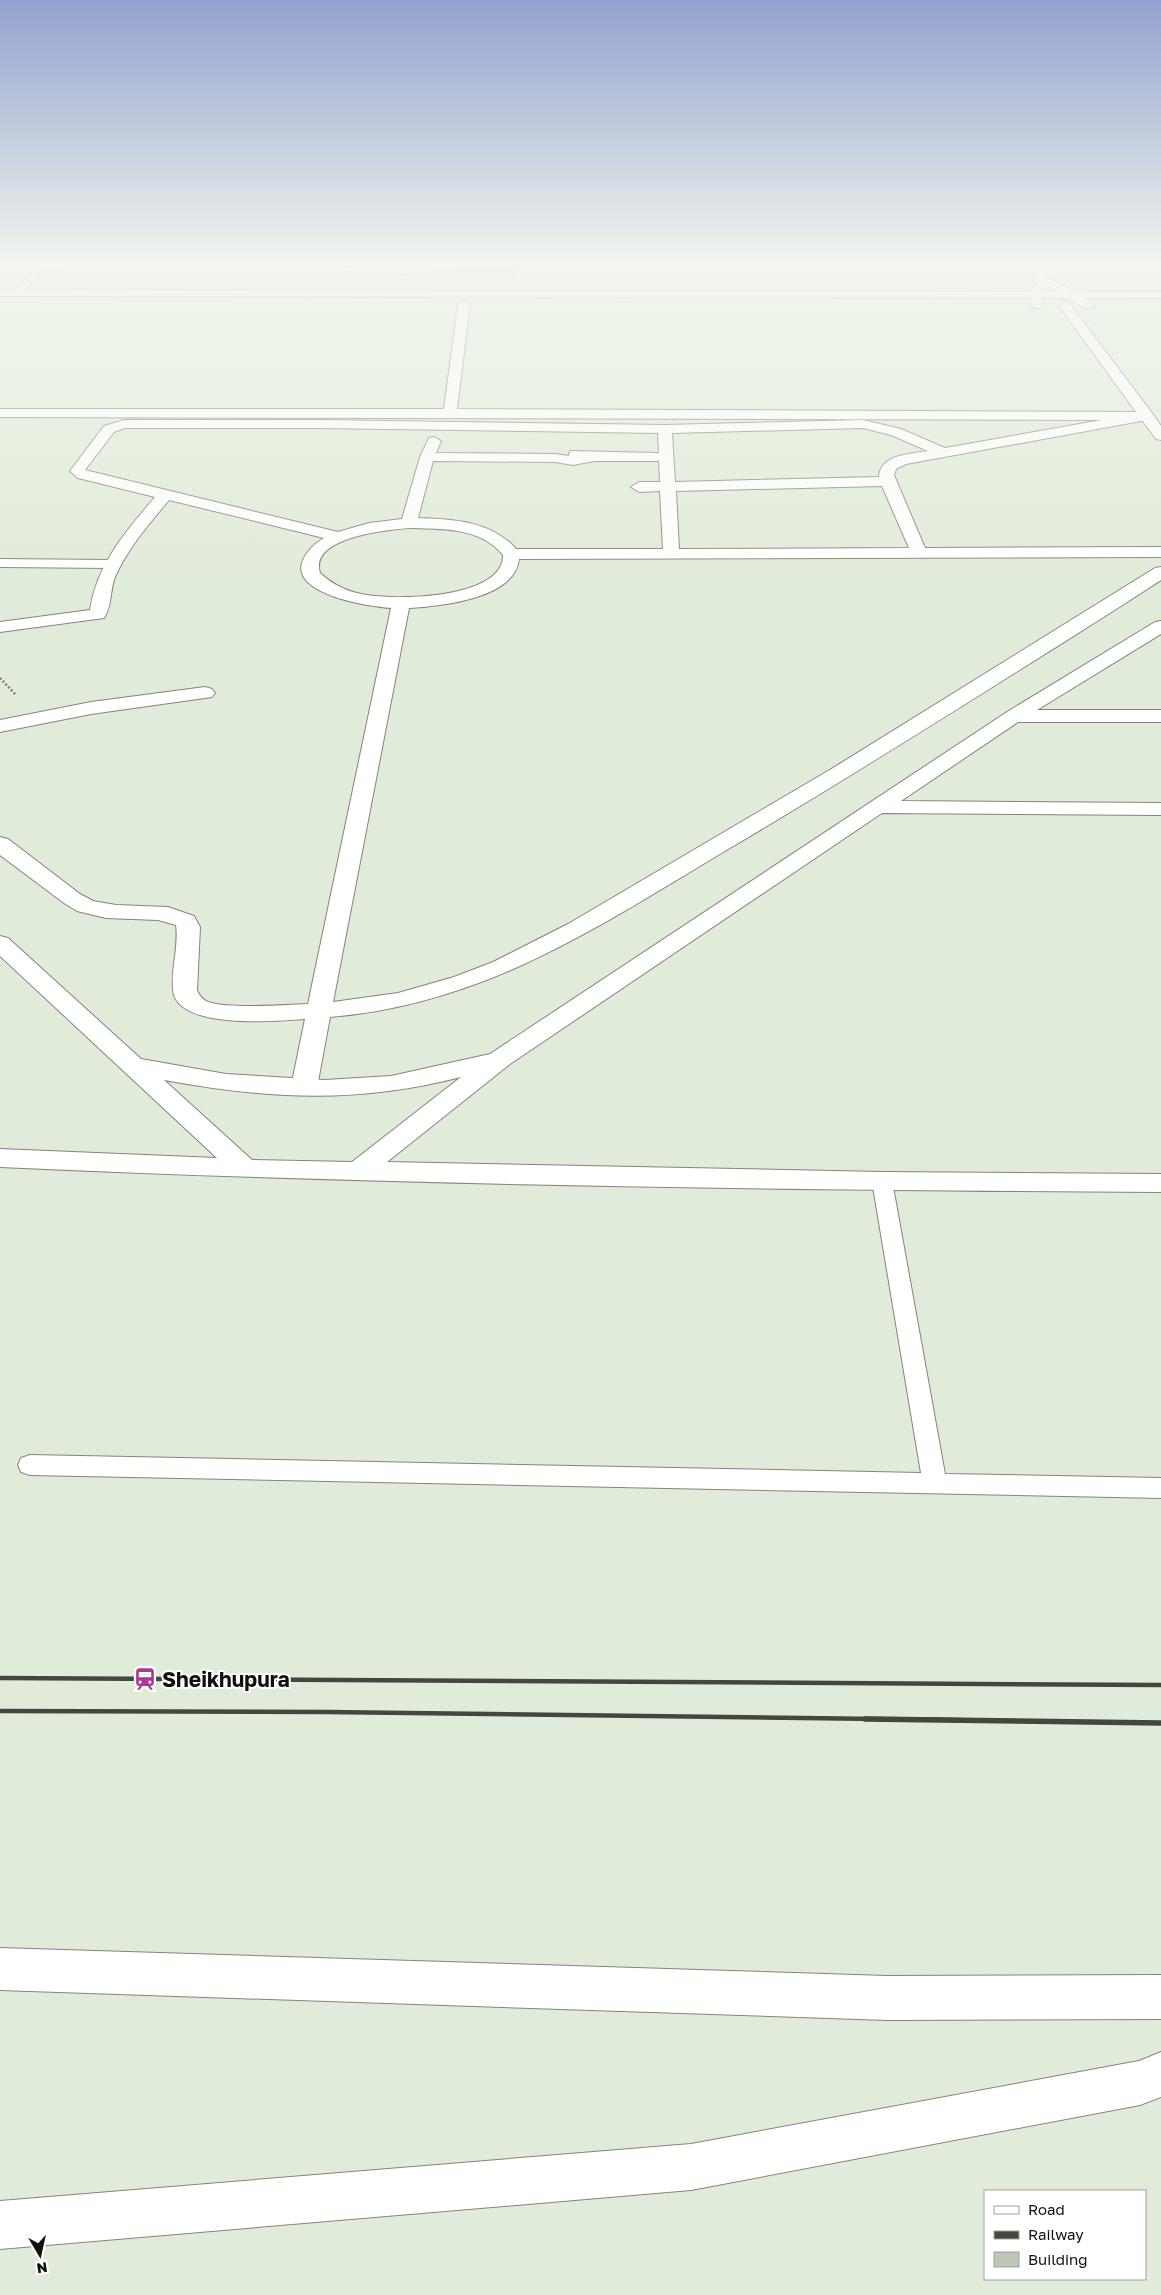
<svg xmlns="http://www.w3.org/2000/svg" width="1161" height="2295" font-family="'Golos Text',sans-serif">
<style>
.building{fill:#bdc7b5}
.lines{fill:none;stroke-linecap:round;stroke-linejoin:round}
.service-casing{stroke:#7f8877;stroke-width:2}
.pedestrian-casing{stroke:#7f8877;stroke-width:2}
.minor-casing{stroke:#7f8877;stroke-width:2}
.tertiary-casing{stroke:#7f8877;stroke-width:2}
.trunk-casing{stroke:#7f8877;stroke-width:2}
.path{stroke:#7a8175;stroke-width:2.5;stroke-dasharray:2 2;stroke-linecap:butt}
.service{fill:#fff;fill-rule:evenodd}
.pedestrian{fill:#fff;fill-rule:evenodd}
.minor{fill:#fff;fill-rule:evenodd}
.tertiary{fill:#fff;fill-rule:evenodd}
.trunk{fill:#fff;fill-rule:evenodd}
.rail-far1{stroke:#43483f;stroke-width:4.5}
.rail{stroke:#43483f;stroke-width:5.5}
.labels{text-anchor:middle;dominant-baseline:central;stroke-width:4;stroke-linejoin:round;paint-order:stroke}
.near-poi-label{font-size:21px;font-weight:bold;fill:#0f120c;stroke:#fff;text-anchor:start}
</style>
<rect width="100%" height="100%" fill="#e1ebd9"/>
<path class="building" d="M456,264h63l-1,7h-63z"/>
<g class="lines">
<defs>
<path id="service" d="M39,264l276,3 31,-3 -2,2 71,5 96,1 4,2 -4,2 -96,-1 -81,-5 -291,-1 -23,26h-6v-4z
M0,559l111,1 6,4 -6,4 -111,-1z
M882,1174l7,2 3,5 53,293 216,4v20l-1131,-23 -9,-3 -3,-7 3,-7 9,-3 891,18 -49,-292 3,-5z"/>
<path id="pedestrian" d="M1147,412l5,1 2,3 -2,3 -246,45 -10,5 -2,6 31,73 236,-1v10l-642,2c-4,40 -79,47 -110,49l-76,394 65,-9 56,-16 39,-15 75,-38 265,-156 322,-200 6,-1v13l-40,26c-130,82 -259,164 -391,242 -131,78 -244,156 -400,169l-13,70 -4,6 -9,2 -9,-2 -4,-6 14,-68c-28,2 -129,11 -132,-29 -2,-22 6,-44 3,-65l-18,-5 -52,-2 -29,-7 -13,-8 -64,-48v-18l8,2 72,55 13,7 23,4 52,2 26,9 6,11 -3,64c3,5 6,9 11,11 22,7 76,3 100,2l83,-396c-19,-1 -103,-13 -88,-48 4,-9 12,-17 21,-22l-155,-38c-20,24 -41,48 -54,77 -5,12 -3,30 -11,41l-104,14v-10l90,-12c7,-46 36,-79 65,-113l-77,-19 -8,-7 34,-45 20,-6h193l348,5 198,-5 38,9 44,19zM125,428h192l341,5 1,20 -89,-2 -1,5 -14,-2 -119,-1 5,-12 -7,-4 -5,1 -9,19 -18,62 -33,4 -31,9 -253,-62 29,-38zM863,428l28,7 37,16c-17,3 -48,3 -49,26l-204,5 -3,-49zM433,461l122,1 18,3 21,-4h65l1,21h-21l-8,5 8,5 21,-1 3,58h-147c-24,-28 -64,-30 -98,-31zM882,486l27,62 -230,1 -3,-58zM409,528c33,1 71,-1 94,27 1,46 -119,47 -150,37 -13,-4 -23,-10 -33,-19 -11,-36 67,-43 89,-45z
M205,687l7,2 3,4 -3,4 -121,17 -91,18v-12l91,-18z"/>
<path id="minor" d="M1026,264h11l12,14 37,20 8,7 -2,3h-8l-38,-23 -6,10 3,10 -2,3h-8l-4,-13 10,-15z
M464,300l6,4 -13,105 679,3 -77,-106 6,-4 4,1 83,110 9,13v14l-5,-1 -14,-19 -1142,-3v-8h444l14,-105z
M1161,621v13l-124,76h124v12h-143l-117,79 260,2v12l-279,-2 -372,251 -123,98 495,10 279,2v18c-387,-2 -774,-7 -1161,-25v-18l217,9 -217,-202v-20l8,2 133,121 85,15 99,6 66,-4 99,-22 517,-342 148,-90zM461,1077l-109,85 -100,-2 -88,-80c104,19 193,24 297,-3z"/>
<path id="tertiary" d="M0,1948l887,28 274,-1v44l-274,1 -887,-30z
M1161,2052v45l-21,8 -449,85 -691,59v-48l691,-57 448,-83z"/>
<path id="trunk" d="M0,290l1161,2v6l-1161,-2z"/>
</defs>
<use href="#service" class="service-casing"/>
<use href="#pedestrian" class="pedestrian-casing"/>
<use href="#minor" class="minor-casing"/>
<use href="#tertiary" class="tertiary-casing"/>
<use href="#trunk" class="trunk-casing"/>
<path class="path" d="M0,678l16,17"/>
<use href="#service" class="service"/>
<use href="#pedestrian" class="pedestrian"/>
<use href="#minor" class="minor"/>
<use href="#tertiary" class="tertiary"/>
<use href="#trunk" class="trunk"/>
<path class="rail-far1" d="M0,1678l1161,7
M0,1711l327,1 633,8"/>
<path class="rail" d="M865,1719l296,4"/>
</g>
<linearGradient id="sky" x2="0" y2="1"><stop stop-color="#93a2cf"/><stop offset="0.45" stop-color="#f2f6ee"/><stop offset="1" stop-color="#f2f6ee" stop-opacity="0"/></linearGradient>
<rect width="1161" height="585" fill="url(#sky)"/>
<defs>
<symbol id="station-bare" viewBox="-9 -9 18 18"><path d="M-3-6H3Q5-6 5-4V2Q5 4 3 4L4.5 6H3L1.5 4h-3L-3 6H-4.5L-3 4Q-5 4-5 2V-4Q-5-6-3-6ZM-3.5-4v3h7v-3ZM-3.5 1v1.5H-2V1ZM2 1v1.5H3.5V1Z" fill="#aa3a97" stroke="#fff" stroke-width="2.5" paint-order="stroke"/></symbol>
</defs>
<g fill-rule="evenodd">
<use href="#station-bare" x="129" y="1663" width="32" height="32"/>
</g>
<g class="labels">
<g class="near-poi-label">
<text x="162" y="1679">Sheikhupura</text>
</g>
</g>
<rect x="984" y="2190" width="162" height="90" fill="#ffffff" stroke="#9fa09e"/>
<rect x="994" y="2206" width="25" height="8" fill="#ffffff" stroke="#9fa09e"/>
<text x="1028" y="2215" font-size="15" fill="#0f120c">Road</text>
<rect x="994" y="2231" width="25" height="8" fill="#43483f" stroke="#9fa09e"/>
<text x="1028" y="2240" font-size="15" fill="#0f120c">Railway</text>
<rect x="994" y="2252" width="25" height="15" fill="#bdc7b5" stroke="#9fa09e"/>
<text x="1028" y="2265" font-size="15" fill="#0f120c">Building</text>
<g transform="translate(40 2255) rotate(171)" stroke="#ffffff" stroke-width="4" paint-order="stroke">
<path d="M0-4L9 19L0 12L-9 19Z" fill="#0f120c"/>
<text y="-8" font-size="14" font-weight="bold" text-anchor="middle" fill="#0f120c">N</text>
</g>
</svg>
